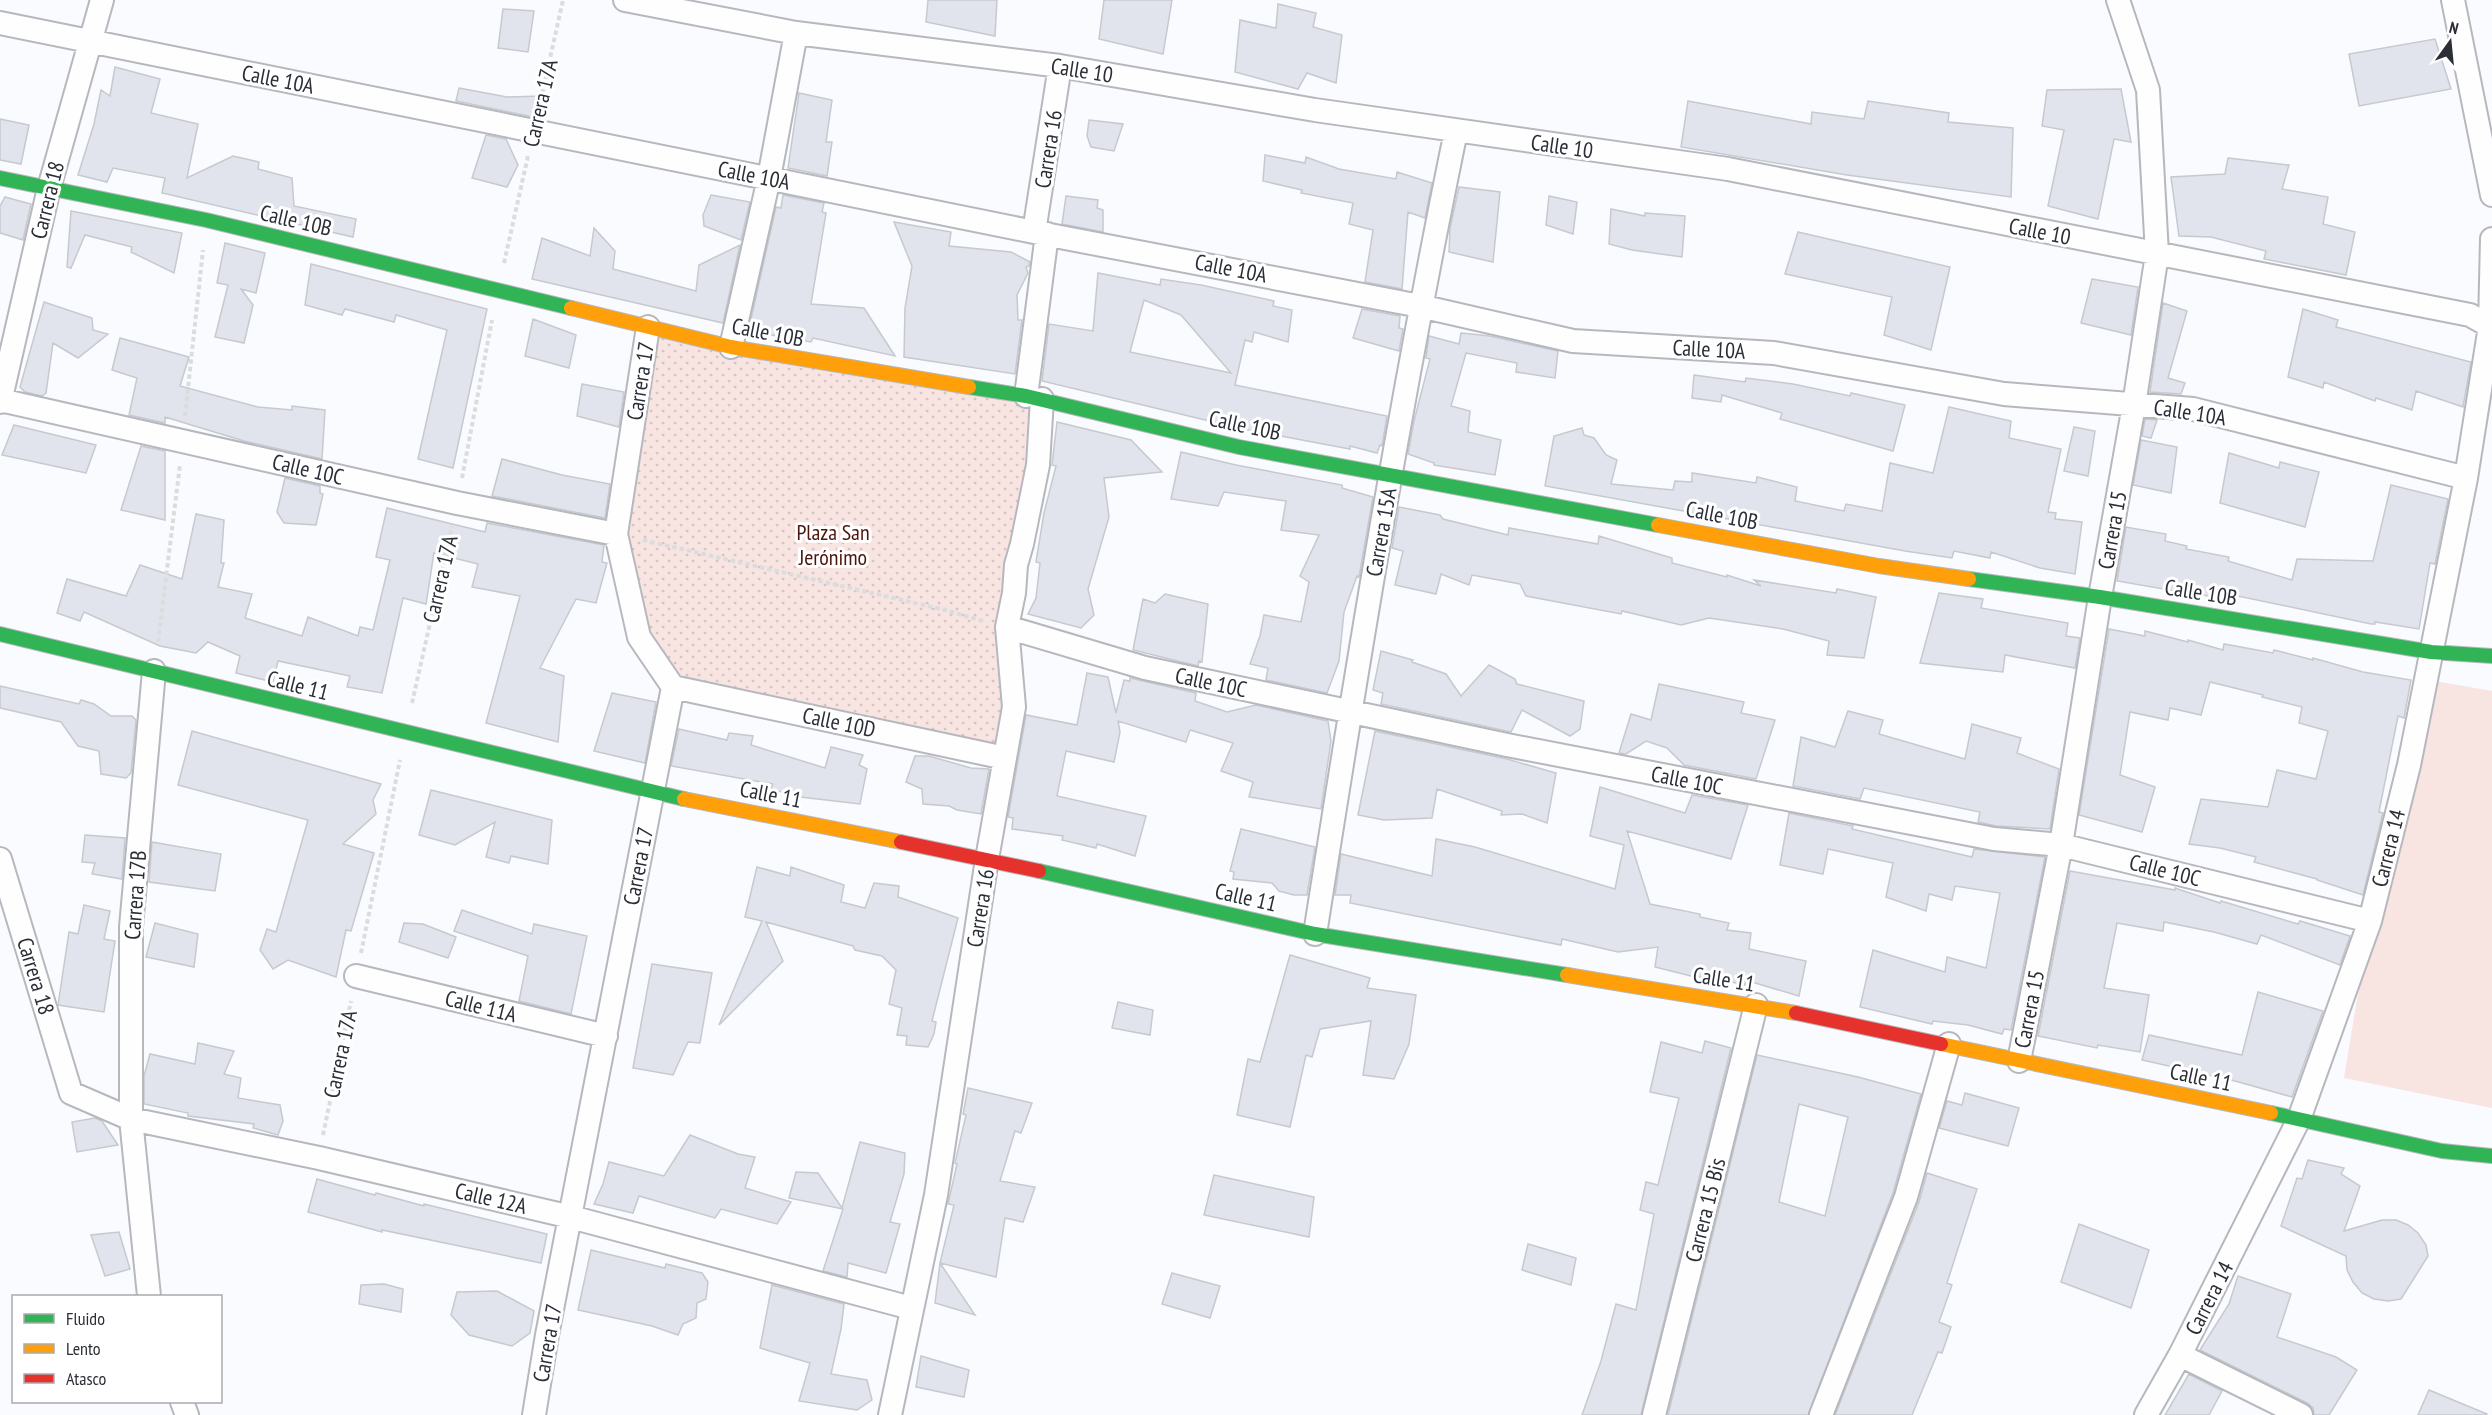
<svg xmlns="http://www.w3.org/2000/svg" width="2492" height="1415" font-family="'PT Sans Narrow',sans-serif">
<style>
.park{fill:url(#park-dots)}
.garden{fill:#f8e4e1}
.building{fill:#e1e4ed;stroke:#c6c9cf;stroke-width:1.5;fill-rule:evenodd}
.lines{fill:none;stroke-linecap:round;stroke-linejoin:round}
.street-casing{stroke:#b6b8be;stroke-width:26}
.fast-casing{stroke:#b6b8be;stroke-width:16}
.slow-casing{stroke:#b6b8be;stroke-width:16}
.jam-casing{stroke:#b6b8be;stroke-width:16}
.path{stroke:#dadcdd;stroke-width:4;stroke-dasharray:4.5 3;stroke-linecap:butt}
.street{stroke:#fefeff;stroke-width:22}
.fast{stroke:#30b455;stroke-width:14}
.slow{stroke:#ff9f0a;stroke-width:14}
.jam{stroke:#e5322d;stroke-width:14}
.labels{text-anchor:middle;dominant-baseline:central;stroke-width:6;stroke-linejoin:round;paint-order:stroke}
.street-label{font-size:22px;fill:#2b2e37;stroke:#fff}
.park-label{font-size:22px;fill:#4c150c;stroke:#fff}
</style>
<defs>
<pattern id="park-dots" width="8" height="8" patternUnits="userSpaceOnUse" patternTransform="scale(1.5)"><rect width="8" height="8" fill="#f8e4e1"/><path d="M2 2h.1M6 6h.1" fill="none" stroke="#d5c4c2" stroke-width="1.8" stroke-linecap="round"/></pattern>
</defs>
<rect width="100%" height="100%" fill="#f9fbfe"/>
<path class="park" d="M652,333l386,70 -35,355 -324,-71 -35,-52 -24,-95z"/>
<path class="garden" d="M2429,680l63,11v417l-148,-30 26,-157z"/>
<path class="building" d="M928,0h69l-2,36 -69,-14z
M1104,0h68l-9,54 -64,-15z
M1278,4l38,9 -3,14 29,8 -6,48 -29,-10 -9,16 -63,-17 5,-52 36,8z
M503,9l31,2 -6,41 -30,-4z
M2435,39l16,50 -92,17 -10,-52z
M115,67l45,12 -9,34 47,11 -11,54 46,-22 26,6 -1,7 34,9 2,28 62,13 -3,18 -191,-44 3,-15 -52,-10 -6,14 -29,-7 16,-51 7,-34 9,6z
M459,88l48,9 34,-1 -8,21 -77,-16z
M2121,89l10,53 -17,-3 -16,80 -50,-13 16,-76 -22,-4 5,-36z
M799,93l33,7 -6,42h6l-5,34 -39,-8z
M1688,101l123,23 1,-12 52,7 4,-18 81,12 -1,9 65,6 -2,69 -164,-22 -166,-28z
M0,119l29,6 -8,39 -21,-4z
M1089,120l34,4 -9,27 -23,-4 -4,-11z
M486,135l20,4 12,26 -11,22 -35,-9z
M1265,155l40,8 1,-6 33,12 57,10 1,-7 35,11 -7,35 -17,-6 -6,77 -37,-7 8,-52 -24,-6 4,-21 -52,-10 1,-3 -39,-9z
M2228,158l61,7 -7,24 46,8 -5,27 32,8 -9,43 -82,-16 2,-8 -55,-14 -32,-1 -8,-59 54,-3z
M1459,187l41,5 -7,70 -44,-10 1,-24z
M711,195l39,7 -9,38 -37,-14 -1,-11z
M783,195l41,8 -2,9 4,1 -15,91 53,4 31,48 -82,-18 -2,4 -46,-8 1,-3 -17,-3 27,-121 5,1z
M1066,196l32,4 -1,8 6,2v22l-41,-8z
M1549,196l28,6 -4,32 -27,-9z
M5,197l26,7 -8,36 -23,-7v-27z
M1611,209l34,7v-3l40,3 -3,41 -50,-7 -23,-6z
M71,211l111,22 -8,40 -43,-21 1,-5 -47,-12 -14,33 -4,-1z
M894,222l57,10 -2,14 62,6 19,10 -1,4 -3,1 2,6 -11,22 1,25h4l-7,54 -111,-17 1,-49 7,-42z
M594,228l21,23 -2,18 83,22 3,-26 41,-20 -17,78 -191,-44 10,-41 48,18z
M1798,232l152,35 -19,83 -47,-15 8,-38 -107,-23z
M225,243l40,10 -9,40 -15,-4 12,16 -9,38 -29,-6 13,-52 -11,-2z
M311,264l176,45 -34,159 -35,-9 29,-129 -51,-15 -2,7 -49,-13 -3,6 -37,-10z
M1098,273l62,12 1,-6 40,6 73,16 -1,5 19,4 -4,32 -34,-10 -2,10 -7,-2 -10,45 152,31 -5,30 -2,-1 -3,8 -27,-7v3l-107,-20 -201,-48 7,-57 44,7zM1144,300l37,15 50,58 -101,-21z
M2092,279l46,8 -7,48 -50,-12z
M44,302l48,16 1,12 15,4 -30,24 -25,-15 -7,50 -4,3 -17,-4 -5,-5z
M2163,303l24,8 -19,67 17,5 -4,11 -31,-2z
M1362,309l38,7 -1,12 4,1 -4,22 -46,-13z
M2303,309l35,11 -2,7 135,35 -8,45 -47,-16 -4,19 -36,-12 -1,3 -51,-19 -1,6 -35,-11z
M533,319l43,16 -7,33 -44,-12z
M1461,333l29,3 68,15 -3,27 -39,-6 1,-9 -51,-10 -15,53 19,5 -2,21 33,8 -6,35 -61,-10v-2l-26,-9 6,-33 16,-62 -4,-1 3,-22 30,8z
M120,338l69,19 -9,29 78,21 34,3v-4l33,4 -3,49 -78,-18 -79,-24v6l-36,-8 8,-37 -25,-8z
M1694,375l51,7 1,-4 47,6 57,12 1,-3 54,12 -12,46 -113,-32 2,-6 -60,-18 -1,7 -29,-4z
M582,384l42,8 -5,35 -42,-11z
M1949,407l62,14 -2,17 52,11 -13,63 8,1 -1,6 27,3 -7,52 -35,-6 -49,-16 -1,6 -36,-7 -2,7 -47,-7 -360,-65 9,-50 28,-8 2,7 10,3 12,17 11,5 -6,24 62,6 2,-9 17,1v-9l64,10 1,-6 40,10 -2,14 49,10 2,-7 36,7 8,-48 43,10z
M2145,419l12,1 -6,18 -9,-2z
M1057,422l74,18 31,32 -58,6 5,39 -21,72 6,26 -13,13 -53,-14 8,-16 4,-35 -4,-1 8,-49 12,-47 -4,-1z
M14,425l82,20 -10,28 -84,-18z
M2074,427l21,4 -7,45 -24,-5z
M2141,440l36,7 -6,46 -38,-8z
M141,446l24,5v69l-44,-10z
M1181,452l55,13 106,20v3l31,9 -14,80 -2,-1 -13,36 -5,49 -12,32 -61,-13 2,-12 -18,-4 10,-28 4,-21 37,7 8,-40 -9,-6 19,-41 -38,-5 5,-29 -62,-9 -6,14 -47,-7z
M2229,453l50,15 1,-6 39,10 -14,55 -85,-24z
M502,459l60,16 48,9 -5,34 -113,-22z
M285,478l35,8v7l3,1 -7,31 -32,-2 -7,-11z
M2391,485l57,14 -13,65 -5,-1 -11,66 -44,-7v2h-4l-152,-32 -2,6 -41,-9 -1,2 -58,-10 9,-54 40,7 -1,7 22,5 -1,3 43,8 -1,4 64,19 5,-21 76,2z
M1399,507l41,8 3,4 65,16 1,-7 89,16 1,-8 73,22v5l55,14v-2l34,11 -7,-6 82,13 1,-4 39,8 -12,61 -37,-3 2,-14 -46,-12 -74,-11 -28,7 -59,-14 -1,3 -95,-18 -6,-12 -48,-9 -3,10 -28,-11 -5,20 -41,-9 8,-34 -11,-3z
M387,508l98,24 2,-9 117,22 -2,17 5,1 -11,40 -20,-4 -36,69 24,8 -6,66 -72,-19 34,-127 -48,-9 6,-23 -44,-11 -8,51 -23,-6 -21,95 -35,-6 3,-11 -72,-15 -5,21 -37,-9 4,-17 -32,-14 -12,11 -36,-7 -76,-34 -4,9 -23,-8 10,-34 59,17 14,-31 42,14 14,-65 28,6 -3,43h3l-6,24 34,7 -7,24 57,18 6,-19 50,19 2,-9 13,3 17,-70 -14,-3z
M1939,593l44,6 -2,9 87,15 -2,13 14,2 -5,30 -70,-13 -2,17 -83,-9z
M1165,594l43,10 -6,58 -3,-1 -1,5 -65,-16 10,-51 12,4z
M2109,629l36,7v-5l43,11v-2l35,10 1,-6 49,9 1,-3 39,10v-2l50,14 48,8 -7,38 -6,-2 -19,96 4,1 -20,82 -46,-15v-1l-63,-17 2,-5 -36,-9 -31,-4 12,-45 67,8 9,-37 39,9 12,-48 -29,-8 3,-16 -40,-10 1,-2 -53,-13 -9,33 -31,-7 -2,12 -38,-8 -10,63 35,12 -13,45 -63,-17z
M1381,651l32,9 -1,2 34,12 15,22 28,-31 26,14 2,5 67,17 -4,28 -10,7 -48,-26 -11,22 -130,-28 2,-11 -10,-3z
M1087,673l21,4 8,36 8,-33 6,1v-3l66,15 -1,8 32,11 29,-7 72,16 3,20 -10,68 -72,-12 4,-15 -32,-11 12,-28 -43,-13 -4,12 -68,-21 2,11 -6,30 -48,-11 -9,45 89,20 -11,40 -38,-12 -1,4 -34,-8 1,-4 -51,-7 1,-11 -5,-1 18,-102 51,10z
M1659,684l85,18 -3,11 34,7 -19,59 -72,-14 -17,-17 -21,-7 -20,13 -7,-1 12,-39 20,6z
M0,686l79,18 2,-4 13,4 17,12h21l4,4 -5,53 -5,5 -25,-4 -2,-23 -21,-5 -17,-24 -61,-14z
M612,693l44,9 -11,61 -51,-12z
M1848,711l35,9 -4,14 86,25 7,-35 49,14 -4,15 42,16 -9,60 -54,-3 -18,-4 2,-10 -116,-24 -4,11 -67,-13 8,-49 34,10z
M679,729l48,11 2,-7 24,3 -2,9 74,23 6,-21 32,8 -4,10 8,4 -7,35 -60,-7 -29,-8 2,-5 -102,-18z
M192,731l189,53 -8,16 3,14 -33,30 31,9 -23,78 -5,-1 -10,47 -48,-17 -15,9 -13,-19 7,-21 9,3 32,-112 -130,-35z
M1375,731l132,28 49,14 -9,50 -25,-9 -21,1 1,-4 -65,-22 -5,29 -48,2 -26,-5z
M915,756h14l42,12 18,1 -8,45 -24,-4 -8,-4 -26,-2 -1,-15 -16,-7z
M1600,787l85,26 7,-18 56,10 -17,54 -104,-28 23,73 50,10v3l29,6 -2,7 24,3 -2,16 57,12 -7,35 -54,-16v5l-27,-6 -27,-3 -36,-9 3,-20 -40,5 -56,-13 -1,6 -211,-42 1,-8h-16l6,-41 91,22 4,-37 39,8 140,42 9,-44 -34,-9z
M431,790l121,30 -4,44 -37,-8 -2,7 -23,-6 9,-35 -40,23 -36,-10z
M1789,813l64,13 -1,3 120,28 2,-8 71,8 -34,173 -7,-1 -2,5 -34,-9 -35,-4 -1,3 -72,-17 13,-57 72,22 2,-15 39,11 14,-75 -45,-7 -3,14 -23,-6 -3,17 -40,-14 7,-34 -65,-14 -5,25 -43,-9z
M1241,829l74,18 -8,48h-13l-15,-4 -7,-8 -39,-4 1,-7 -4,-1z
M85,835l40,3 -3,41 -30,-5 3,-11 -13,-1z
M152,842l69,12 -6,37 -66,-9z
M757,867l33,9 1,-9 53,18 -3,17 24,6 9,-25 25,3 -1,11 60,21 -26,103 4,1 -2,12 -6,13 -22,-2 1,-9 -10,-1 5,-27 -13,-4 7,-34 -14,-14 -27,-6 -2,-4 -87,-24 17,39 -64,64 43,-104 -17,-4z
M2070,871l105,19v-2l45,15 1,-2 77,23 2,-3 50,15 -10,29 -79,-30 -4,9 -43,-12 -50,-10 -1,9 -46,-8 -13,65 45,7 -9,57 -42,-7 -1,3 -59,-12z
M84,905l26,6 -6,28 11,2 -11,71 -46,-7 11,-73 9,2z
M462,910l70,24 2,-10 53,12 -16,78 -52,-13 9,-45 -74,-25z
M155,923l43,11 -4,33 -48,-10z
M404,923l19,1 33,13 -8,21 -49,-16z
M1290,955l80,23 -3,10 49,7 -7,49 -15,35 -31,-4 8,-54 -51,8 -8,28 -6,-2 -16,72 -53,-12 11,-56 12,3z
M652,964l60,9 -12,70 -12,-1 -15,33 -40,-7z
M2258,992l65,19 -31,86 -57,-16 -93,-21 7,-25 93,20z
M1118,1002l35,8 -3,25 -38,-7z
M1705,1041l26,7 -90,367h-59l19,-54 15,-57 20,6 18,-96 -14,-4 6,-28 12,3 21,-87 -29,-6 11,-50 41,11z
M198,1043l36,8 -10,23 17,4 -3,20 42,7 3,16 -5,14 -25,-7 1,-4 -66,-8v-3l-44,-9v-28l6,-22 45,10z
M1757,1055l101,22 63,17 -28,99 -85,222h-140zM1799,1104l49,13 -23,99 -46,-14z
M968,1088l64,15 -11,30 -6,-2 -15,50 35,6 -12,35 -18,-4 -9,59 -56,-14 14,-58 -6,-1 9,-40 -2,-1 11,-48 -3,-1z
M1965,1093l54,15 -11,38 -69,-18 8,-27 15,4z
M95,1118l7,3 16,24 -41,7 -5,-30z
M690,1135l48,19 17,3 -10,31 46,14 -14,22 -56,-15 -6,9 -76,-22 -6,17 -39,-9 9,-20 6,-22 55,14z
M860,1142l45,11 -1,21 -14,48 10,2 -14,49 -38,-10 -1,14 -24,-6 20,-62 -54,-11 7,-26 22,1 24,35z
M2308,1160l36,8 -3,6 19,12 -16,45 38,-11h14l12,5 10,8 8,12 2,11 -27,43 -13,2 -14,-2 -12,-6 -9,-11 -6,-12 -1,-14 -65,-30 16,-48 5,1z
M1927,1173l50,16 -30,94 5,2 -13,37 12,5 -9,26 -4,-1 -26,63h-77l84,-213z
M1214,1175l100,22 -5,40 -105,-22z
M317,1179l58,16 1,-2 48,13v-2l123,30 -6,29 -159,-33v2l-74,-20z
M2079,1224l70,26 -18,58 -70,-26z
M119,1232l11,37 -25,7 -14,-41z
M1528,1244l48,14 -5,27 -49,-15z
M591,1250l74,18 1,-4 36,9 6,9 -2,17 -9,4 -1,15 -13,6 -5,11 -26,-9 -74,-16z
M940,1263l35,52 -40,-12z
M1172,1273l48,13 -10,32 -48,-14z
M2238,1276l53,18 -14,43 59,20 21,13 -28,45h-15l-1,-7 -6,-5 -107,-53 29,-46z
M384,1284l19,5 -2,23 -42,-8 2,-19z
M772,1285l72,19 -3,25 -10,45 36,6 5,20 -15,10 -58,-9 11,-38 -50,-15z
M497,1291l37,20 -4,22 -18,13 -43,-11 -18,-20 6,-23z
M921,1356l48,14 -5,27 -48,-10z
M2189,1374l33,17 -13,24h-44z
M2429,1390l58,24v1h-69z"/>
<g class="lines">
<defs>
<path id="street" d="M625,0l171,33 264,33 255,44 413,59 742,146 22,12
M2453,0l39,195
M0,23l1034,209 386,74 153,35 201,12 230,41 189,15 273,69
M1034,232l26,-166
M731,347l38,-169 27,-145
M1026,396l21,-162
M0,400l457,103 159,31
M0,402l49,-214 53,-188
M1007,627l138,41 362,77 487,94 67,6 309,76
M673,687l332,71
M0,859l71,234 60,26 188,39 252,59 340,91
M1315,934c42,-268 86,-537 141,-803
M356,976l250,60
M2019,1061l42,-216 39,-248 34,-192 23,-151 -9,-164 -30,-90
M149,1296l-18,-177v-192l23,-256
M2180,1355l121,60
M182,1402l5,13
M534,1415l13,-80 126,-648 -34,-50 -23,-103 32,-207
M890,1415l46,-220 51,-336 27,-152 -7,-80 7,-34 2,-28 6,-21 16,-79 4,-66
M1654,1415l102,-410
M1821,1415l85,-218 43,-153
M2146,1415l34,-60 119,-236 71,-198 39,-156 57,-287 24,-152 2,-87"/>
<path id="fast" d="M0,178l206,42 365,88
M969,387l57,9 213,51 419,78
M1969,579l131,18 331,55 61,4
M0,634l684,165
M1039,871l276,63 252,41
M2271,1113l171,38 50,5"/>
<path id="slow" d="M571,308l160,39 238,40
M1658,525l221,41 90,13
M684,799l217,43
M1567,975l229,38
M1941,1044l330,69"/>
<path id="jam" d="M901,842l138,29
M1796,1013l145,31"/>
</defs>
<use href="#street" class="street-casing"/>
<use href="#fast" class="fast-casing"/>
<use href="#slow" class="slow-casing"/>
<use href="#jam" class="jam-casing"/>
<path class="path" d="M539,108l24,-108
M504,263l24,-107
M185,416l18,-166
M462,478l30,-158
M643,540l298,69 42,12
M158,642l22,-177
M412,703l40,-177
M361,953l39,-193
M323,1135l28,-134"/>
<use href="#street" class="street"/>
<use href="#fast" class="fast"/>
<use href="#slow" class="slow"/>
<use href="#jam" class="jam"/>
</g>
<g class="labels">
<g class="street-label">
<text transform="translate(1082 70) rotate(9)">Calle 10</text>
<text transform="translate(278 79) rotate(11)">Calle 10A</text>
<text transform="translate(540 103) rotate(-77)">Carrera 17A</text>
<text transform="translate(1562 146) rotate(8)">Calle 10</text>
<text transform="translate(1048 149) rotate(-81)">Carrera 16</text>
<text transform="translate(754 175) rotate(11)">Calle 10A</text>
<text transform="translate(47 200) rotate(-76)">Carrera 18</text>
<text transform="translate(296 220) rotate(13)">Calle 10B</text>
<text transform="translate(2040 231) rotate(11)">Calle 10</text>
<text transform="translate(1231 268) rotate(11)">Calle 10A</text>
<text transform="translate(768 332) rotate(11)">Calle 10B</text>
<text transform="translate(1709 349) rotate(3)">Calle 10A</text>
<text transform="translate(640 381) rotate(-81)">Carrera 17</text>
<text transform="translate(2190 412) rotate(9)">Calle 10A</text>
<text transform="translate(1245 425) rotate(12)">Calle 10B</text>
<text transform="translate(308 469) rotate(13)">Calle 10C</text>
<text transform="translate(1722 515) rotate(11)">Calle 10B</text>
<text transform="translate(2112 530) rotate(-80)">Carrera 15</text>
<text transform="translate(1381 532) rotate(-80)">Carrera 15A</text>
<text transform="translate(440 579) rotate(-77)">Carrera 17A</text>
<text transform="translate(2201 592) rotate(9)">Calle 10B</text>
<text transform="translate(1211 682) rotate(12)">Calle 10C</text>
<text transform="translate(298 685) rotate(14)">Calle 11</text>
<text transform="translate(839 722) rotate(12)">Calle 10D</text>
<text transform="translate(1687 780) rotate(11)">Calle 10C</text>
<text transform="translate(771 794) rotate(11)">Calle 11</text>
<text transform="translate(2388 848) rotate(-76)">Carrera 14</text>
<text transform="translate(638 866) rotate(-79)">Carrera 17</text>
<text transform="translate(2165 870) rotate(14)">Calle 10C</text>
<text transform="translate(135 895) rotate(-86)">Carrera 17B</text>
<text transform="translate(1246 897) rotate(13)">Calle 11</text>
<text transform="translate(980 908) rotate(-81)">Carrera 16</text>
<text transform="translate(36 976) rotate(73)">Carrera 18</text>
<text transform="translate(1724 979) rotate(9)">Calle 11</text>
<text transform="translate(481 1006) rotate(14)">Calle 11A</text>
<text transform="translate(2029 1009) rotate(-79)">Carrera 15</text>
<text transform="translate(340 1054) rotate(-78)">Carrera 17A</text>
<text transform="translate(2201 1077) rotate(12)">Calle 11</text>
<text transform="translate(491 1198) rotate(13)">Calle 12A</text>
<text transform="translate(1705 1210) rotate(-76)">Carrera 15 Bis</text>
<text transform="translate(2209 1298) rotate(-63)">Carrera 14</text>
<text transform="translate(547 1343) rotate(-80)">Carrera 17</text>
</g>
<g class="park-label">
<text x="833" y="532">Plaza San<tspan x="833" dy="25">Jerónimo</tspan></text>
</g>
</g>
<rect x="12" y="1295" width="210" height="108" fill="#ffffff" stroke="#aaabaf" stroke-width="1.5"/>
<rect x="24" y="1314" width="30" height="9" fill="#30b455" stroke="#aaabaf" stroke-width="1.5"/>
<text x="66" y="1325" font-size="18" fill="#2b2e37">Fluido</text>
<rect x="24" y="1344" width="30" height="9" fill="#ff9f0a" stroke="#aaabaf" stroke-width="1.5"/>
<text x="66" y="1355" font-size="18" fill="#2b2e37">Lento</text>
<rect x="24" y="1374" width="30" height="9" fill="#e5322d" stroke="#aaabaf" stroke-width="1.5"/>
<text x="66" y="1385" font-size="18" fill="#2b2e37">Atasco</text>
<g transform="translate(2450 42) rotate(15)" stroke="#ffffff" stroke-width="4.5" paint-order="stroke">
<path d="M0-4.5L10 22L0 15L-10 22Z" fill="#2b2e37"/>
<text y="-9" font-size="16" font-weight="bold" text-anchor="middle" fill="#2b2e37">N</text>
</g>
</svg>
